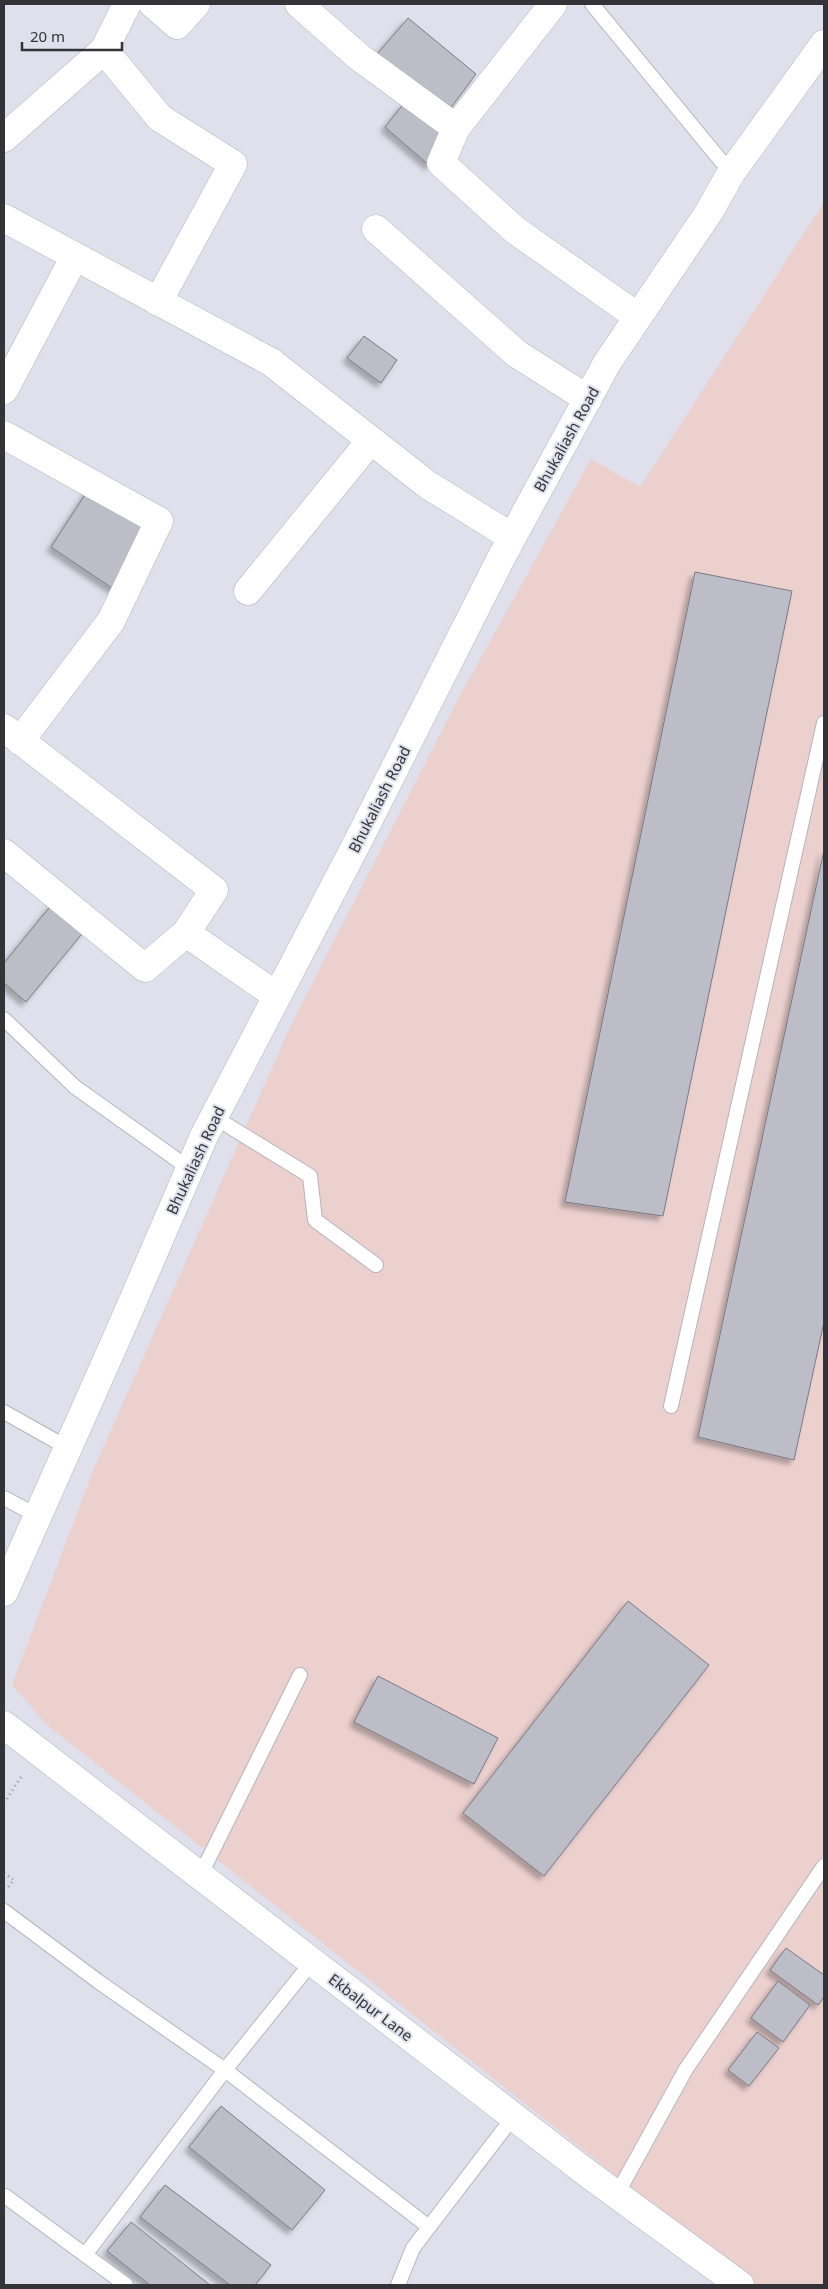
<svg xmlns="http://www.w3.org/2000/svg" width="828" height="2289" font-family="'Noto Sans',sans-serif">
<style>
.industrial{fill:#ebd0ce}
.building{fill:#bdbdc8;stroke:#7a7a84;filter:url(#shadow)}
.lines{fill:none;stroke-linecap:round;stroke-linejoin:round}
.lane-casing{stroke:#b4b4be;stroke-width:16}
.street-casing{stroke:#b4b4be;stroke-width:29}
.path{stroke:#999aa3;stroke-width:3;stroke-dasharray:1 4;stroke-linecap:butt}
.lane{stroke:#fff;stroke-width:14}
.street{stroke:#fff;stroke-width:28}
.labels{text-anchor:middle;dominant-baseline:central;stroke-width:4;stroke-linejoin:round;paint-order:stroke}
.street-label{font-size:15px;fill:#333338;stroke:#dfe0eb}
</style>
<defs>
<filter id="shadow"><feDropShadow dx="-4.5" dy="4.5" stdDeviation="2.5" flood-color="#0004"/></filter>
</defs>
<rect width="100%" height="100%" fill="#dfe0eb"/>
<path class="industrial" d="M824,202v2083h-70l-707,-560 -35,-40 82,-217 197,-443 166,-324 134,-242 49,28z"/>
<path class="building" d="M408,18l68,56 -29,39 -75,-53z
M405,102l43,32 -18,32 -45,-39z
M364,336l33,24 -16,23 -34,-25z
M90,487l62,40 -34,65 -67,-45z
M695,572l97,19 -129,625 -98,-14z
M824,850v472l-30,138 -96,-23z
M53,903l32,27 -59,72 -22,-19v-20z
M628,1601l81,64 -165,211 -81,-63z
M378,1676l120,62 -24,46 -120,-62z
M786,1948l38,27v22l-6,8 -48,-35z
M778,1981l32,24 -27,37 -32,-24z
M757,2032l22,16 -30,38 -21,-16z
M221,2106l104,84 -33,40 -103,-83z
M165,2185l106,80 -16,20h-25l-90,-68z
M131,2222l79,63h-60l-43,-34z"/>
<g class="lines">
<defs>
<path id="lane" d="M592,4l139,169
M4,1019l71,68 115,82
M214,1117l96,59 5,44 61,45
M671,1406l153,-683
M4,1412l64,36
M4,1498l34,18
M200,1876l100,-201
M4,1911l95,71 126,88 204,157
M617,2194l69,-125 138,-203
M4,2197l1,-1 121,89
M85,2255l140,-185 87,-108
M398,2285l15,-37 101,-132"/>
<path id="street" d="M153,4l24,21 19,-21
M299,4l60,53 97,71 -15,35 74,67 123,87
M104,50l56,68 73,46 -75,138
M456,128l97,-124
M4,138l100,-88 23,-46
M4,218l267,144 157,123 84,52
M376,229l141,125 71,45
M4,390l70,-132
M4,435l155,86 -48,100 -91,120
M248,591l123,-151
M4,728l210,162 -28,43
M4,853l141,115 41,-35 91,63
M4,1592l118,-266 82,-190 152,-291 145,-287 106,-195 102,-151 22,-39 93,-129
M4,1725l583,448 153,112"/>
</defs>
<use href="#lane" class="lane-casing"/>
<use href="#street" class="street-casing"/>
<path class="path" d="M4,1803l17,-26
M4,1873l10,7 -6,7"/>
<use href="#lane" class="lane"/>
<use href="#street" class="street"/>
</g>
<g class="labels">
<g class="street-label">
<text transform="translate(566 439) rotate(-61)">Bhukaliash Road</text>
<text transform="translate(379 799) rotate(-63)">Bhukaliash Road</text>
<text transform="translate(195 1160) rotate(-65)">Bhukaliash Road</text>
<text transform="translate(371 2007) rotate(37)">Ekbalpur Lane</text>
</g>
</g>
<rect width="828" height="2289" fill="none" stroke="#333338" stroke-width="10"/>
<path d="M22 42v8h100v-8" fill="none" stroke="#333338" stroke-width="2.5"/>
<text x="30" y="42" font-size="15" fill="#333338" stroke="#dfe0eb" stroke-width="4" paint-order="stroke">20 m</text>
</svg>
